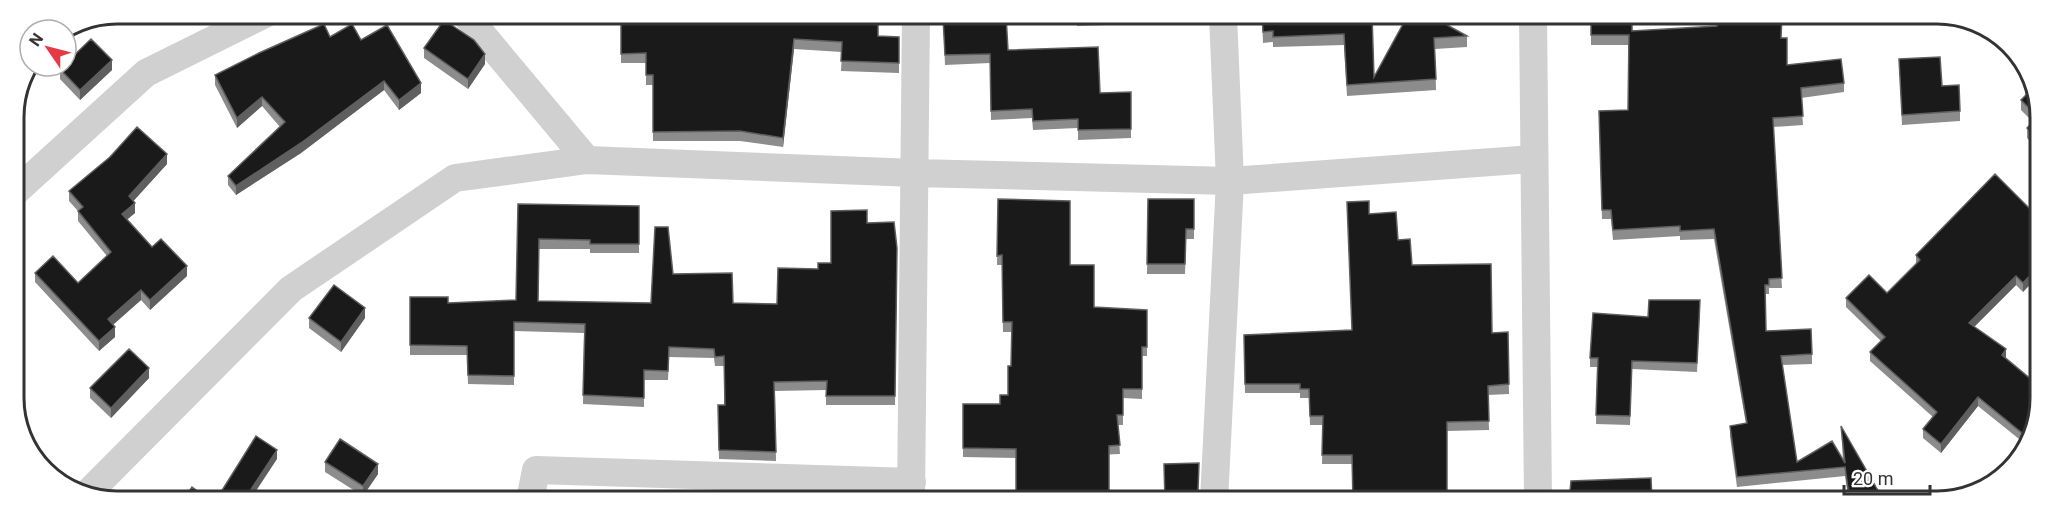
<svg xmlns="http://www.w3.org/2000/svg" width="2054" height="515" font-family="Roboto,sans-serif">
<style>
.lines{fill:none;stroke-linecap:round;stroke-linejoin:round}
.minor{stroke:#d0d0d0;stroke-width:28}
.wall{fill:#8c8c8c}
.shaded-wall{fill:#5f5f5f}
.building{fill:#1a1a1a;stroke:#5f5f5f;stroke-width:1.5}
.rim{fill:none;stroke:#333;stroke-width:3}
</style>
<rect width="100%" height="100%" fill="#fff"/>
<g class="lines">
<path class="minor" d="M465,14l122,146
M1533,15l5,486
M14,193l132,-120 119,-59
M87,494l204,-205 164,-111 132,-18 328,13 315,8 303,-22
M530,500l6,-30 376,12
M911,500l5,-486
M1214,501l16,-320 -7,-166"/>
</g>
<path class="wall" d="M1077,15h58v9l-58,2z
M1262,15h110l2,62 34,-62 59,21v11l-32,2 1,41 -89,6 -3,-51 -71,2v-5l-10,1z
M1591,15l41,15 150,8 5,27 57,18v9l-43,6 2,27 -30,2 9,161h-13v6h-4l1,37 46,23v10l-30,1 15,97 46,-1 -2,-35 43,75h-48v-2l12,-2 -3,-21 -108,11 -7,-51v-10l16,-2 -32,-185 -34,1v-4l-67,4 -2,-21h-9l-3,-108 29,-1v-65h-37z
M943,17h7l58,33 92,43 31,-1v46l-53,2v-12l-45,2 -1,-12 -41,2 -1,-57 -45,2z
M796,18l82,18 21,1v36l-58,-2 1,-19 -48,-3 -11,98 -43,-6h-87v-56h-7v-22h-25v-41l83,-1z
M330,37l91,56 -22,17 -15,-20 -83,63 -65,42 -8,-10v-9l52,-49 -18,-21 -25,22 -22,-43v-10z
M424,48l61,16 -17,25 -44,-31z
M1899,59l43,27 18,25v10l-58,4z
M60,69l52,1 -32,30 -20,-21z
M2038,97v53l-11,-12v-10l6,-6 -12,-12v-10z
M167,164l-34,37 2,12 -8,6 25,28 35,29 -37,34 -9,-10 -28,25 2,12 -16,14 -64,-69v-9l43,10 29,-27 -29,-35v-10l-9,-10v-10z
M998,199l72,66 24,42 53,3v46h-5v43l-19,-1v27h-5l2,29 -104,4 -53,-1v-53h37l8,-9 3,-29 1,-34h-9l-1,-67h-5z
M1148,199h46v40h-8l-1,35h-38z
M518,204l121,2v47h-49v-4h-51l-1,52 113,2 22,-29 60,29 44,1 41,-35 13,-6 36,-40 30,25 -2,157h-69v-15l-51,1 1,70 -57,-2 -1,-54h6v-39h-9l-1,-8 -45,-1 -1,23h-24v27l-61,-3 1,-71 -70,-2v54l-46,-1 -1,-29h-57v-58l38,6 68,-3z
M1369,214l29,26 14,25 80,68 16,-1 1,62 -21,1 1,35 -42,1 -95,33h-30l1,-39h-13l-1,-27h-9v-5h-55l-1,-58 108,-5z
M2038,217v59l-15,16 -7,-7 -42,42 32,32 32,59 -14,25 -46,-37 -37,47 -18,-15v-9l10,-12 -63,-56v-9l11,-11 -35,-34v-9l41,-5 29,-29v-9z
M1700,309l-3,63 -65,-3 -2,56 -34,-1 1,-57h-7v-9l58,-41z
M309,318h56l-24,34 -32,-24z
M149,378l-38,40 -21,-20v-10z
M325,462l53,12 -15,22 -38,-24z"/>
<path class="shaded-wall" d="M200,14h12l-12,5z
M794,39v10l-11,98v-9z
M485,54v10l-17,25v-10z
M112,60v10l-32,30v-10z
M384,81v9l-83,63 -65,42v-9z
M421,83v10l-22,17v-10z
M262,97v9l-25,22v-10z
M167,154v10l-38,42v-10z
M135,203v10l-13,11v-10z
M187,266v10l-37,34v-10z
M2038,267v9l-15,16v-9z
M2016,276v9l-47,47v-9z
M24,286v10l-9,7v-10z
M141,290v10l-33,29v-10z
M365,308v10l-24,34v-10z
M115,327v10l-16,14v-10z
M2006,349v9l-4,-3z
M149,368v10l-38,40v-10z
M1978,397v9l-37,47v-9z
M277,450v9l-27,41h-6z
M378,464v10l-15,22v-10z"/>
<path class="building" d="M704,14h92v4l82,4v14l21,1v26l-58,-2 1,-19 -48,-3 -11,99 -43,-7 -87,1v-57h-7v-22l-25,1v-32l83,-1z
M950,14l56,1 2,35 90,-3 2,46 31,-1v37l-53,1v-11l-45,2 -1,-12 -41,2 -1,-57 -45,1 -2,-38h7z
M1077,15h47l-47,2z
M1262,15h110l2,62 34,-62h21l38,21 -33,2 2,41 -89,6 -3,-51 -71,3v-6l-10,1z
M1591,15h41v16l85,-5v-11h65l-1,23h6v27l54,-6 3,24 -43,5 2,28 -30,2 9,160 -13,1v6h-4l1,46 45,-2 1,25 -31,2 16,106 35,-21 13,22 -4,-37 43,75h-47l-1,-2 13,-3 -4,-29 -108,10 -7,-51 17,-3 -33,-194 -34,2v-5l-67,4 -2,-20h-9l-3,-99 29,-1 1,-75h-38z
M444,20l30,20 11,14 -17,25 -44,-31z
M324,24l6,13 22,-13 9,16 26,-15 34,58 -22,17 -15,-19 -83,62 -65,43 -8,-10 57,-54 -23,-25 -25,21 -22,-43 44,-22z
M91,39l21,21 -32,30 -20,-21 3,-3h3v-3z
M1940,57l2,29 17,-1 1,26 -58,4 -3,-56z
M2033,88l5,9v43l-11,-12 11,-11 -17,-17z
M137,127l30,27 -38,42 6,7 -13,11 30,33 9,-8 26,27 -37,34 -9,-10 -33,29 7,8 -16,14 -64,-68 18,-17 25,27 33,-31 -33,-41 5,-4 -14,-16 41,-34z
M1995,174l43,43v50l-15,16 -7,-7 -47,47 37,26 -4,6 36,30v33l-11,19 -49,-40 -37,47 -18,-15 14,-17 -67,-60 15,-15 -39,-39 23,-23 18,18 33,-33 -4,-5z
M998,199l72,2v64h24v42l53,3v37h-5v42h-19v26h-6l3,30 -11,1v54h-93v-51l-53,-1v-44h37v-9h8v-29h3l1,-44h-9l-1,-67 -5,1z
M1148,199h46v30h-8l-1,35h-38z
M1369,201v13l27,-2 2,28 12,-1 2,26 79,-1 1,69 16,-1 1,52 -21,2 1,35 -42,1v79h-94l-1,-46h-30l1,-39h-13l-1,-27h-9v-5h-55l-1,-49 108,-5 -5,-128z
M518,204l121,2v38h-49v-4l-51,-1 -1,62 113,2 4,-76h13l5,47 59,-1 1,30 44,1 1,-36 40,1v-6h13v-52l36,-1v13l27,-1 3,26 -2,148h-69l1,-15 -53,1 2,70 -57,-2 -1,-45h7l-1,-49 -9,1 -1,-8 -45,-2 -1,24 -24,-1v28l-61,-3 2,-71 -71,-2v54l-46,-1 -1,-29 -57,-1v-48h38v6l68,-3z
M15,273l9,13 -9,7z
M334,285l31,23 -24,34 -32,-24z
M1649,300h51l-3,63 -65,-2 -2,55 -34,-1 2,-57h-8l3,-45 55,4z
M129,349l20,19 -38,40 -21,-20z
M256,436l21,14 -33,50h-28z
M340,439l38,25 -15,22 -38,-24z
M1199,463l-1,27 1,11h-34l-1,-37z
M1651,478l1,23h-83l2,-20z
M192,487l18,13h-27z
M148,494l7,5h-12z"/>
<path d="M0 0H2054V515H0ZM117 24H1937A93 93 0 0 1 2030 117V398A93 93 0 0 1 1937 491H117A93 93 0 0 1 24 398V117A93 93 0 0 1 117 24Z" fill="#fff" fill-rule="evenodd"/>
<path class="rim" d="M117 24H1937A93 93 0 0 1 2030 117V398A93 93 0 0 1 1937 491H117A93 93 0 0 1 24 398V117A93 93 0 0 1 117 24Z"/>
<g transform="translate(48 48) rotate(305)"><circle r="28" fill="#ffffff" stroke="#adadad" stroke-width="1.5"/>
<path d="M0-4.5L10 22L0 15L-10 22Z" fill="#e63946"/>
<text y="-9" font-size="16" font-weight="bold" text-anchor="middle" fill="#333333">N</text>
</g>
<path d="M1844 485v9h86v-9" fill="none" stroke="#333333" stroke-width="3"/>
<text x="1853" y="485" font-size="18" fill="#333333" stroke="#ffffff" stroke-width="4.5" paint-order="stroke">20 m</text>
</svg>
